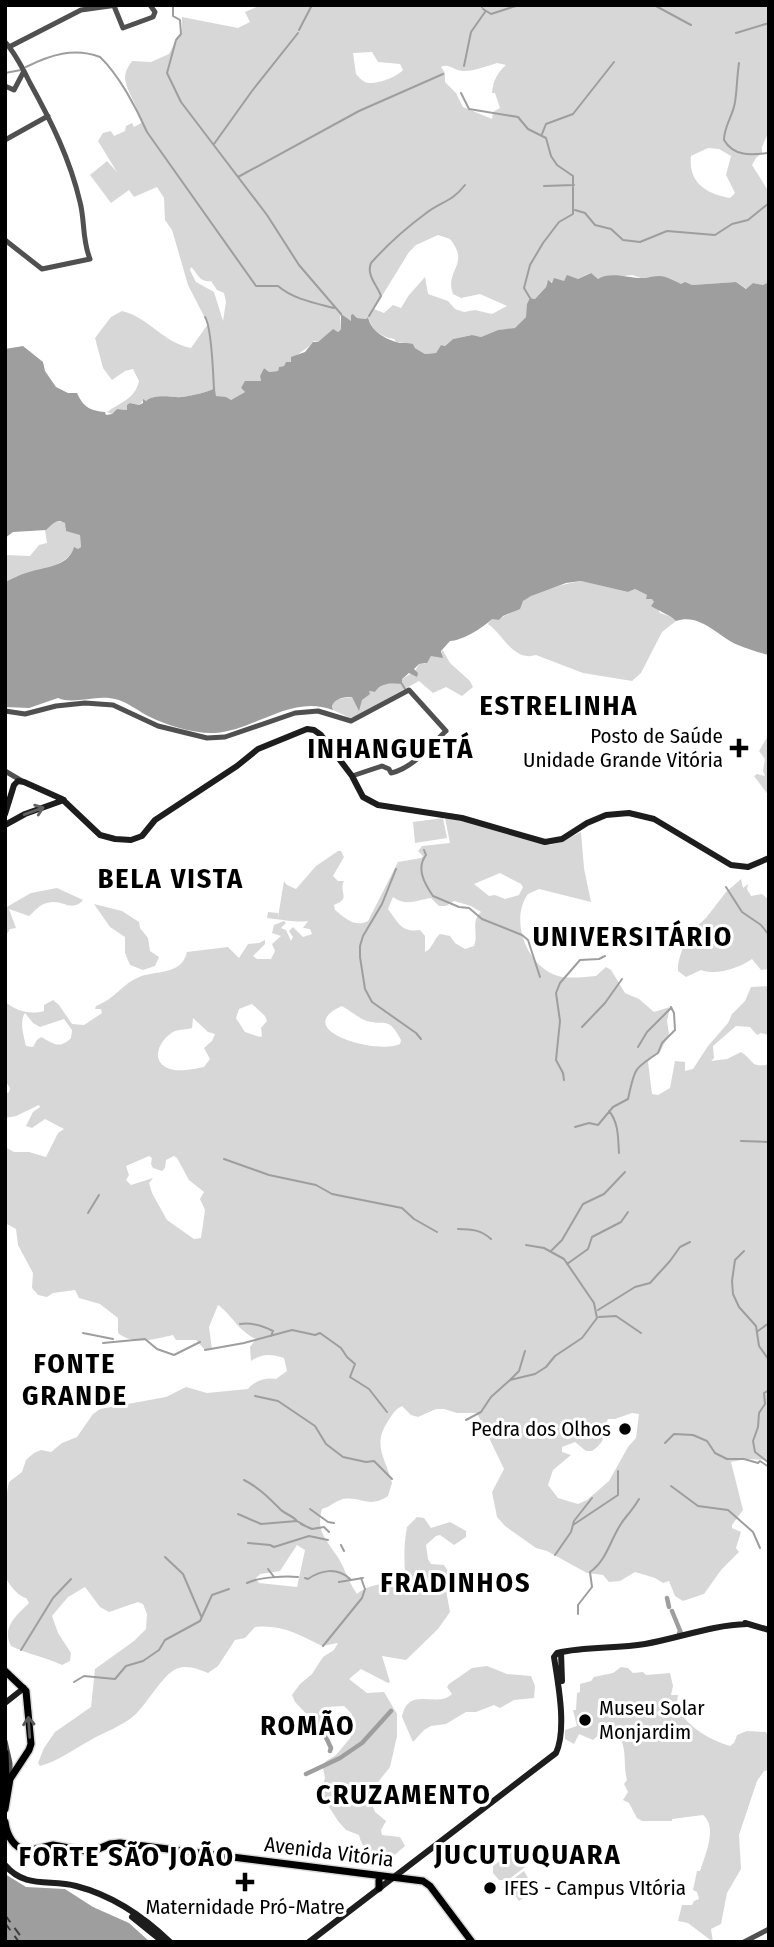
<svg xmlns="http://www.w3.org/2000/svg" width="774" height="1947" font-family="'Fira Sans Condensed',sans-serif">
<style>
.green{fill:#d7d7d7;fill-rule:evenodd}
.water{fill:#9e9e9e}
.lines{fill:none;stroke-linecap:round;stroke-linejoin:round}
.stream{stroke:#9e9e9e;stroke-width:2}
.river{stroke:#9e9e9e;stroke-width:4.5}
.ferry{stroke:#3f3f3f;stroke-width:2;stroke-dasharray:9 7;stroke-linecap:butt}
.primary-casing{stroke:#dbdbdb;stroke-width:10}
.tertiary{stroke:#505050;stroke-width:5}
.secondary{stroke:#1d1d1d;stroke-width:6}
.primary{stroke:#000;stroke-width:7}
.oneway{stroke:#616161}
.oneway2{stroke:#595959}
.poi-dot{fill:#000;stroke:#fff;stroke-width:2.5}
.labels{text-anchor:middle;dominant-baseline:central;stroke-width:6;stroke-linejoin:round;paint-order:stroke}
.poi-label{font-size:21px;fill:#000;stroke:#fff;text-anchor:end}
.street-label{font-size:21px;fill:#000;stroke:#fff}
.district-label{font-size:28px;font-weight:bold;letter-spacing:2px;fill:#000;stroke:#fff}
</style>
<rect width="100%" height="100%" fill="#fff"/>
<path class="green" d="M261,5h508v126l-7,16v6l-6,5 -4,7 17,27v97l-2,-1 2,-5 -6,2 -10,-2 -6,6 -11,-7 -44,3 -11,-1 -22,-8 -18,2 -9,-3 -34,4 -8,-6 -12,6 -12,-1 -2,3 -17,1 -1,5 -11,12 -5,-1 -4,19 -10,11 -18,2 -17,7 -10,-2 -18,4 -8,7 -4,-1 -5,8 -11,1 -10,-6 -2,-4 -17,-2 -2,-3c-13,-2 -22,-9 -26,-22l-2,2 -9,-1 -4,-4 -2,7 -11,-5 1,13 -4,3 -5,-2 -14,12 -4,-1c-8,10 -18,12 -24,22l-4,-1 -2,4 -5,1 -1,4 -9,1 -5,-4 -4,8 1,5 -16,3 -4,4 4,4 -14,8 -15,-4 -1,-8c-9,5 -22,7 -32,9 -13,1 -26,-4 -37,4l-2,-1 -5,5 -9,-2 -3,7 -10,-1 -5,5 -5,-2c14,-10 28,-13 32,-31l-6,-12 -8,2 -13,9 -9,-12 -8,-30 16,-21 11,-6c28,7 40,31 69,37l17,-24 -20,-39 -16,-55 -7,-10 -1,-22 -7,-11 -23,10 -5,-7 -18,13 -21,-28 17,-14 10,11 -19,-31 5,-8 8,-2 3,5 11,-5 1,-5 6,-3 2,4 9,-5c-4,-12 -18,-34 -18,-45 0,-5 4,-12 7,-16l19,1 18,-8 9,-18 4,-1v-18l56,11 12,-6 -5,-10zM372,52l6,10 22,2 3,6c-6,7 -29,16 -38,12 -4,-2 -6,-5 -9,-8l-3,-21zM497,63l9,2c-9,8 -13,16 -14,28h3l5,15 -7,4 -1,7 -29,-12 -7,-14 -11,-11v-9l-4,-6c8,-4 12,3 21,4 10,1 25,-5 35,-8zM708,148l11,1 12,7 -5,19 9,18 -5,5c-23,-4 -42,-15 -39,-42zM438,235l12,4c21,26 -6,31 3,55l8,4 19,-4 27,12 -15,8 -17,-4 -11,2 -9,-3 -7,-8 -20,-7 -3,-17 -16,18 -8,13 -8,-3 -9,8 -10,-4 35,-57 7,-7zM191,267c7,6 8,16 20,14l6,9 7,3 2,9 -3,19 -9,-29 -18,-10 -6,-12z
M54,522h10l3,5 -2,2 15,5 1,13 -3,2 -4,-1c-5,20 -51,25 -69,34v-27l25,1 9,-11 8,-2 -2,-13z
M582,581l46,11 7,-3 12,6 1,4 4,-1 8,15 15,5 1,3 -14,11 -21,41 -9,8 -49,-8 -47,-18c-23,7 -32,-20 -48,-31l4,-6 7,2c5,-5 8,-5 14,-8 5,-3 7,-8 11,-12 11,-9 44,-17 58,-19z
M442,649l8,14 20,18 3,6 -11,9 -16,-9 -13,6 -14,-12 -63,35 -6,2 -17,-8 -1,-6 6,-5 14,-2 4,5 6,-2 7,-9 6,1c5,-9 18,-10 27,-8v-5l13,-8 4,-7h6l6,-8 11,-1z
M769,734v62l-15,-20 3,-2 8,2 -2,-5 2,-12 -6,-8z
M443,818l4,20 -32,5 -2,-21z
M445,818l33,6 72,21 11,-3 20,-10 3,36 7,34 -52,-13 -11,5c-19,26 -1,73 30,82 10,3 27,1 38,0l10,-9 5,3 14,23 14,6 15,13 16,-5 -3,14 2,13 -9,18 -8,5 -4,5 4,32 6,1 12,-7 5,-27 10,1v9l8,-2 15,-23 20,-23 4,-9 13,-13 6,-14 18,-1v49l-8,-2 -4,2 -7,-8 -14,-1 -23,20 1,12 -3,3 16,-2 14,-7c13,8 9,17 28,12v396l-24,-1 -14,3 12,48 -11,15v3l9,4 -5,16 3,4 -18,18 -17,24 -21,7 -8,-5 -6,-15 -6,2 -8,-5 -20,-6 -15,9 -11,1 -6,-7 -16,-2 -40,-22 -11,-3 -31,-22 -8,-9 -5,-25 12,-23 -27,-56h-20l-13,-4h-8l-18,8 -7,-2 -9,-9c-6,3 -8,6 -12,12 -19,27 -5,38 2,65l-4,13c-19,13 -27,0 -45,3 -8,2 -13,8 -21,10 -7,23 6,32 17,50 7,12 10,24 18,35 13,-12 34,-8 48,-21 -1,-15 -1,-31 2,-46l10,-10 7,1 7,10 19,-6 16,9v6l-12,8 -14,-10 -4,1 -10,9 2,14 3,5 13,1 9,14 -7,11 4,22 -12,17 -32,31 -24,-4 8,26 -2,1 -27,-14 -12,10 18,14 17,-1 13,22v22l-7,31 -22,28 7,17 11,9 -5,9 1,5 18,2 5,9 -14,12c-16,-2 -28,-5 -32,-23l-13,-5 -8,-9 -14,-22 -2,-12 3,-9 -2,-10 3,-7 10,-6 15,-18 -3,-13 4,-10 -8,-8 -18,1 -6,5 6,8v6l-7,1 -24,-25 -3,-7 8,-11 12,-10 11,-17 11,-7 4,-7 -16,3c-23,-11 -40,-22 -67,-19l-10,11 -10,2 -17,26 -10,7c-9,-4 -22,-9 -32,-4 -12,5 -29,34 -40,45 -14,13 -31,17 -47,27 -17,9 -30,20 -49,25l-2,-3 6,-15 11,-16 36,-25 4,-38 39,-28 12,-12 1,-15 -4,-10 -5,-2 -29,10 -9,-5 -15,-20 -17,10 -16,19 6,17 13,20 -1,8 -8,4c-17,-8 -35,-11 -51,-19 -10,-19 6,-31 18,-43l-3,-5c-8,-2 -19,-15 -21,-23 -3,-14 0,-79 4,-93l13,-10 4,-12 8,-7 7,-3 10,2 11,-9 15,-6 16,-23 7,-5 66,-12 20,-10 21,6 41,-4c6,-8 18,-12 28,-10l11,-8 -3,-13c-13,-4 -21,-5 -33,3l-1,-14 6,-8c-18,-8 -23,-23 -38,-34l-9,22 3,22 -7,1 -9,-10h-20l-3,-5c-18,4 -39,11 -55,-2v-15l-18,-14 -21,-6 -4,-8 -22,3 -6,4 -9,-2 -6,-7 1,-15 -15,-28 -2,-16 -11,-6v-76l9,5h15l17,5 12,-24 6,-4 -19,-10 -13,9 -6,-2 7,-14 7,-5 -1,-2 -23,11 -11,2v-24l4,-2 1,-4 -5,-8v-78c12,9 24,13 39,9v-6l9,-5 6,5 13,19 12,1 18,-12 -1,-4h-6l1,-3c20,-8 24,-20 41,-28 18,-9 44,-1 50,-26l41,-5 11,11 9,-14 11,-1 6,-3v4l-12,12 4,3h14l4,-8 -3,-7 9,-8 -9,-3 2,-8 10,-4 2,2 -5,5 5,2 5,11 2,-4 -4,-6 4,-4 10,10 9,-3 -2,-5 -7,-1 5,-7c-12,2 -29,-2 -41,-3l1,-6 10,1v4l6,-36 3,4 9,4 20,-23 22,-15h3l3,6 -11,19 5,5h6c-6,12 8,17 -10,24l1,5c10,8 20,18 33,11l30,-59 23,-4 2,-2 -5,-5 4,-5 28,-3zM500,873l21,11 2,3 -4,8 -14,4 -10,-4 -6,1 -15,-12zM393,897c13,10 24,3 38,1l8,8h7l8,-5 17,5 10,6c-11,10 -2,22 -7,34l-9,3 -10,-6 -5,-7 -10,-2c-6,5 -8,15 -15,18v-16l-5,-6c-19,3 -22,-8 -32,-21zM252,1004l13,12 2,5 -6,7 1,8 -2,1 -15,-5 -9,-14 3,-9zM342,1006c7,4 13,9 20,13 20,10 25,-7 39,21l-1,4c-23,11 -111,-14 -58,-38zM25,1013l8,10 7,4 24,-8 8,11 -1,8c-12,12 -18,5 -30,-1l-4,3 -4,7 -7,-1c-2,-9 -7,-25 -1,-33zM193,1018l15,14 7,2 -3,7 -8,7 6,11 -6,8c-10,2 -25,5 -34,2 -22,-7 -10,-31 5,-38 5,-2 12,-1 17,-3zM149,1156l3,2 -1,6 2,4 9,3 3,-3 1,-8 8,-4 3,2 12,22 15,12 -4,7 5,11 -4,28 -7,1 -27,-19 -15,-27 -3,-10 4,-5 -22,7 -5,-5 3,-5 -3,-9zM632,1413l7,1 -3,24 -8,9 -19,34 -22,19 -9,4 -20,-6 -10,-13 5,-15 18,-15 -9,-3v-5l13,-5 11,9h6c18,-12 9,-20 16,-32h7zM297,1545l8,5 -8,37 -38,-4 -3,-5 4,-4 20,-3z
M741,879l2,9 5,-4 -1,5 4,7 11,-2 7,6v69l-8,1 -9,-11c-13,9 -36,17 -51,11l-15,7 -8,-6c-1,-13 7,-25 9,-36l19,-17 20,-26z
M57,888l26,12c-10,12 -19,1 -31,2 -12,1 -16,8 -23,14l-20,-7 7,19 -6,1 -5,8v-29l26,-15z
M94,904l28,7 17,11 1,6 8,10 2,13 9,6 -4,9 -12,4 -13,-5 -5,-12v-16l-15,-10z
M487,1666l20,8 24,2 4,10 -1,12 -20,2 -14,8 -6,-3 -18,7h-10l-20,12 -15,2 -7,4 -11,12 -11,-25c6,-32 35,-8 50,-23l-5,-7 2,-3 23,-16z
M621,1667l7,1 5,5 10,-1 3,3 24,-2 3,13 -2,9h7l-1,8 4,6 -2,2c12,18 31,29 51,35l4,-3 3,-8 10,-4 19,1 3,8v30l-5,1 -7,10 -18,54 2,34 -14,24 -6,31 -10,5 2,13 -25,-19 -10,-2 4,-16h10l2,-4 5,-2 -2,-7 -4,-2 4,-19h3c5,-16 18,-44 3,-56l-31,4v2h-30l-5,-3 -8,-15 -6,-3 5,-8 -4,-8 3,-4c-4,-15 0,-26 -6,-41l-18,-8 -10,9 -14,-6 -5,10 -9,-5v-9l12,-4 -4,-16h3l1,-17 3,-1v-8l11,-3 3,-4 19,-4z
M514,1851l10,6 1,10 -17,13h-9l-6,-7v-7z
M524,1871l4,7 -7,5 8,11 -10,7 -8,-11 -5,3 -4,-6z"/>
<path class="water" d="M591,273l7,6c12,-8 31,-1 44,-1 5,0 11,-2 17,-2 7,0 16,5 22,8l4,-2 7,3 44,-3 10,7 7,-6 10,2 6,-3 -2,6 2,1v366c-10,-2 -21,-6 -31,-10 -18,-7 -38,-33 -62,-24 -5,-6 -18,-10 -25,-15l3,-4 -2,-3h-6l1,-4 -12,-6 -7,3 -47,-11 -15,2 -35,13 -8,5 -3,8 -17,7 -4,4 -7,-1c-9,9 -31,22 -42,22l-9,10 2,7 -12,-2 -4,7 -8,1 -5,5 4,4 -1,4 -8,-4 -7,6v5c-9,-1 -21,-2 -27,8l-6,-1 1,3 -8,6 -3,11 -7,-14c-8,0 -17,1 -20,9l1,4c-42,-16 -77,20 -118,23 -21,1 -49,-8 -67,-17 -11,-6 -21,-14 -33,-17 -20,-5 -40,6 -57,-1l-29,10 -24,-1v-125c7,-3 14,-7 21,-9 17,-6 43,-6 48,-26l4,2 3,-2 -1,-12 -14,-4 -1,-8c-9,-5 -13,2 -19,7l-33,2 -8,6v-189l18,-3 20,16 2,9 11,16 12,6h9c6,14 14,18 28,19l1,3 6,-1 5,-5 10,1v-5l3,-2 9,2 4,-2v-4l3,2c10,-8 25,-3 37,-4 10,-2 23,-4 32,-9l1,8 10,1 5,3 14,-8 -4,-4 4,-7h16l-1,-5 4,-8 5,4 9,-1 1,-4 5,-1 2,-4h5v-5l14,-5 8,-10h5l15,-13 5,3 3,-3v-15l10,7v-6l2,-1 4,4 9,1 2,-2c3,14 16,21 28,25 5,2 12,0 17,2l2,4 10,6 11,-1 5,-8 4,1 8,-7 19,-4 9,2 17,-7 17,-2 11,-11 1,-13 3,-6 5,1 11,-12 2,-7 4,3 2,-5 10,3 3,-6 11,4z
M5,1874l21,13 39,2 28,18 36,16 21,19h-145z"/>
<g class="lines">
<path class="stream" d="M173,5v11l7,4 1,14 -5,6 -9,33 14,29 86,113 32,50 42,49
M481,5l1,2
M654,5l37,20
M483,9l8,5 28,-9
M299,30l13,-25
M736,33l33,-10
M739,63c-2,13 -2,27 -4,39 -2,14 -11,24 -11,38 10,17 27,15 45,13
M464,66l7,-34 14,-20
M26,67c24,-12 48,-20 74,-10 19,18 37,52 47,75l109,154h22c15,13 37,17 56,22
M5,73l16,-3
M461,93l8,16 49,8 10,12 18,9 5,18 6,9 16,11v38l-14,8 -16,21 -13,22 -6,23 6,10
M542,134l4,-10 27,-10 41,-52
M214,144l38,-53 46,-58
M238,177l121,-66 84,-37
M544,186l30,-1
M575,210l10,3 10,12 16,4 12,11 17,2 27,-11 48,4 17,-11 16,-4 21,-17
M369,316l12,-20c-4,-11 -15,-21 -10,-33 16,-18 35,-35 54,-49 16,-13 26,-11 40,-29
M205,317c7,10 8,57 9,72
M402,684l3,5
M424,850l2,5c-10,13 -2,28 7,41l26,11 10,1 13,11 40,16 6,5 12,37
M396,869l-14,35 -19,32 -3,10v11l5,32 7,13 44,31 5,6
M726,887l16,25 19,13 8,10
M582,1027l23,-24 17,-24
M638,1047l9,-15 24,-24
M564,1080l-1,-7 -7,-13 4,-39 -4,-28 4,-10 20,-23 19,-1 6,-3
M609,1111c10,12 9,28 10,42
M575,1127l14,-4 9,2 15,-18 15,-8c7,-30 4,-29 30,-46l4,-10 13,-13 -1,-17 -3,-6
M741,1141l28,1
M224,1159l45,16 47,10 16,9 70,14 12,11 23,13
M88,1213l11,-18
M458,1229c14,0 23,1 33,10
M551,1251l11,-11 21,-36 21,-10 21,-22
M744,1251l-9,9 -3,21 1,13 6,13 17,19 3,20 10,14
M567,1264l21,-15 4,-12 29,-15 7,-10
M598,1310l37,-23 15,-4 20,-22 10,-14 10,-5
M599,1317l17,-1 25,17
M240,1324c11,-2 23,2 33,7l-2,5
M758,1331l11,-8
M83,1333l30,6
M103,1343l42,-4 12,10 17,6 26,-13
M205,1350l39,-7 48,-13 23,5 5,-2 21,15 6,9 8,7 -5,13 19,12 18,23
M510,1380l9,-9 6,-20
M769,1390l-5,3 1,11 -6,9 -1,14 -5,14 2,11 14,11
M255,1396l23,5 37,25 11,18 17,13 23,5 8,-1 18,18
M466,1420l15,-8 10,-15 19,-17 25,-6 11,-7 9,-11 27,-18 15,-20 -3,-15 -30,-44 -20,-11 -18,-3
M665,1443l9,-9 19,1 14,6 8,12 12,6h17l14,4 2,-2 9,6
M244,1480c14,7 24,17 35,28 5,6 13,7 18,13
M671,1486l27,20 30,4 25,22 7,16
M310,1509l18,13 6,1
M238,1514l23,10 36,-3 12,7
M301,1524l11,5 12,-2 5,5
M573,1525l45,-30v-24
M248,1543l22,2 4,2 35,-11 19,4
M341,1545l3,6
M555,1555l16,-23 3,-11 18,-23
M165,1557l18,17 18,42
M268,1569l6,8
M305,1578l3,1c13,-9 29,-12 42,0
M339,1582l24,-4
M247,1583c12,-6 38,-7 51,-6
M578,1614v-9l14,-18 -2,-15c19,-13 21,-38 36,-55 5,-6 9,-11 13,-18
M323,1646l39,-48 3,-9 -4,-11
M21,1650l32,-52 18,-19
M74,1682l10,-6 31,3 11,-13 17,-5 16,-11 6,-10 35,-19 12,-26 17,-6"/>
<path class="river" d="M667,1598l2,9
M672,1611l9,22h-2
M324,1733l7,15 -1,3
M306,1774l34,-16 22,-15 29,-32"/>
<path class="ferry" d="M5,1915l20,27
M5,1923l14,19"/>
<defs>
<path id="primary" d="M5,1671l21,20 5,53 -2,6 -19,29 -5,30
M5,1753l1,28
M5,1822c2,14 8,25 22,29l26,-6 38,7 19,-8 10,-1 303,38 7,5 42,56
M379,1880v8"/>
</defs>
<use href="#primary" class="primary-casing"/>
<path class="tertiary" d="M114,6l9,22 30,-11 2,-5 -5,-7
M5,42c11,12 18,27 25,41 21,38 40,76 50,119 5,19 2,38 10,57l-48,10 -37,-29
M9,47l72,-37 36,-5
M5,86l9,4 10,-19
M5,140l43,-24
M5,711l20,3 31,-8 29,-3 28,2 45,21 49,12 18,-1 70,-24 23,-2 33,10 58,-31 37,41c-16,15 -33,37 -55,42l-2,-4 -7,-3 -30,10
M5,771l17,10
M5,1741l5,22v16
M744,1942l25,-13"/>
<path class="secondary" d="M5,814l9,-29 4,-4 6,1 38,17 38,36 15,4 16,1 11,-4 13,-16 82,-54 21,-17 49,-20 7,1 7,5 31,41 11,21 15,8 84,13 83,24 17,-3 25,-16 19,-8 23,-2 25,6 77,46 17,2 21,-9
M5,825l20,-11 39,-14
M745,1623l24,7
M561,1652l1,29
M5,1703l19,-15
M5,1865c20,24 45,14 71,21 35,9 68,31 94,56
M132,1917l31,25
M309,1942l247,-189c11,-24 2,-70 -2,-96l3,-4c29,-7 59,-4 88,-9 34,-6 67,-19 102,-20"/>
<use href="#primary" class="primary"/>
</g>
<defs><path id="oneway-shaft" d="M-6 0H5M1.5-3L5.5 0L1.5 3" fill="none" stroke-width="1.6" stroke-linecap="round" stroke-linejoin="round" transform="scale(1.75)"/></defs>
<use class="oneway" href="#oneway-shaft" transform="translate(34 811) rotate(-20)"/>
<use class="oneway2" href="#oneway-shaft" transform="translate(29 1727) rotate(-94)"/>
<g class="poi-dot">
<path d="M735.5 737.5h7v7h7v7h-7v7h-7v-7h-7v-7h7z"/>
<circle cx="625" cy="1429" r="7"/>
<circle cx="585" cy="1720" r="7"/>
<path d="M241.5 1871.5h7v7h7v7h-7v7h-7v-7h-7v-7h7z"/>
<circle cx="490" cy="1888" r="7"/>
</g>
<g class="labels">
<g class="poi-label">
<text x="723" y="736">Posto de Saúde<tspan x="723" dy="24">Unidade Grande Vitória</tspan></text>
<text x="611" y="1429">Pedra dos Olhos</text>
<text x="599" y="1708" text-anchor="start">Museu Solar<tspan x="599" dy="24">Monjardim</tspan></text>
<text x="504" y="1888" text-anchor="start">IFES - Campus VItória</text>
<text x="245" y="1907" text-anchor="middle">Maternidade Pró-Matre</text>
</g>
<g class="street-label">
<text transform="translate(329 1852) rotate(7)">Avenida Vitória</text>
</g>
<g class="district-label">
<text x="559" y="705">ESTRELINHA</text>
<text x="391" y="748">INHANGUETÁ</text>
<text x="171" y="878">BELA VISTA</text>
<text x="633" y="936">UNIVERSITÁRIO</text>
<text x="75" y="1363">FONTE<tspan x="75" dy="32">GRANDE</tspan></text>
<text x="456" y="1582">FRADINHOS</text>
<text x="308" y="1725">ROMÃO</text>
<text x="404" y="1794">CRUZAMENTO</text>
<text x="528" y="1854">JUCUTUQUARA</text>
<text x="127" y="1856">FORTE SÃO JOÃO</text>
</g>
</g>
<rect width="774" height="1947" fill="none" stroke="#000000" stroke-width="14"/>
</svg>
